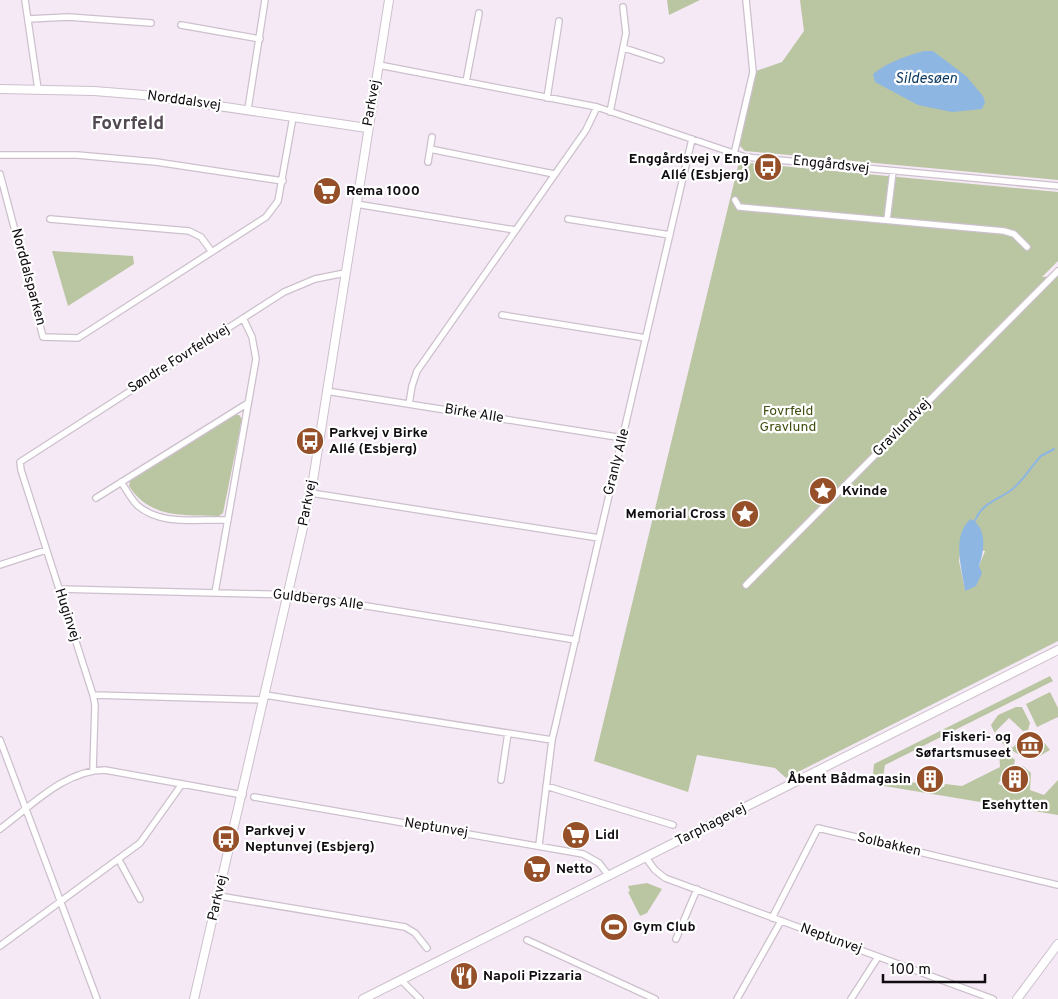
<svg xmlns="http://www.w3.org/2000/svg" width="1058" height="999" font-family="Overpass,sans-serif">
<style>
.green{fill:#bac5a2;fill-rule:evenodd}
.water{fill:#8db6e2}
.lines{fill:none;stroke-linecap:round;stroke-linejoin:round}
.stream{stroke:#8db6e2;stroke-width:2}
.street-casing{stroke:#ccc0cc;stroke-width:8}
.secondary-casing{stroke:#ccc0cc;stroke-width:10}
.street{stroke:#fff;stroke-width:5.5}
.secondary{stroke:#fff;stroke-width:8}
.labels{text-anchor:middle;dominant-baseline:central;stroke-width:4.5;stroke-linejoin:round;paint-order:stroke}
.street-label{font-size:14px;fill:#100c10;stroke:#fff}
.poi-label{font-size:14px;font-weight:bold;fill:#100c10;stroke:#fff;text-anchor:start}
.park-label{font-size:14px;fill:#414f11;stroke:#fff}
.water-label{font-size:15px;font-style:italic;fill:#09375f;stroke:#fff}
.district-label{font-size:19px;font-weight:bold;fill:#524852;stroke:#fff}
</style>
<rect width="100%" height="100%" fill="#f5e9f5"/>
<path class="green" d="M667,0h33l-31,15z
M800,0h258v180l-313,-29 -6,-6 17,-74 26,-9 22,-31z
M739,162l319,30v69l-16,16 16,-1v365l-272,137 -11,-10 -78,-13 -9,37 -94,-31zM961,545l24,6 -6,15 -14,24 -6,-29z
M52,251l81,5 1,8 -66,42z
M234,415h5l3,4 -19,94 -4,3c-34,-1 -69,3 -90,-30l1,-5z
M1050,676l3,5 -168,84 -2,13 61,9 1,-3 17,2 38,-19 -1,-17 3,-2 13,12 -2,10 -15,13 2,2 17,-1 5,-8 -2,-8 3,-2 8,7 -1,17 14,5 14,-15v35l-186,-31 2,-20z
M1050,692l8,16v9l-21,10 -11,-23z
M1016,707h6l8,16 -2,7 -5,1 -14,-13 -14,14 17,16 14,-14 11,-1 13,17 -14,8 -12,-8 -6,4c-14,-7 -21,-15 -27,-29l7,-10z
M647,883l15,6 -15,24 -7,3 -12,-24 2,-1 -2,-5z"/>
<path class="water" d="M924,51h9l33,25 17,20 2,6 -3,7 -30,3 -34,-7 -43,-23 -2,-8c15,-12 33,-18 51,-23z
M971,519c17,9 13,33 8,47l3,7 -6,13 -11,5c-3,-22 -14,-56 6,-72z"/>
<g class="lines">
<path class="stream" d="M1043,455l11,-6
M975,521c6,-17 22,-21 35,-30 14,-10 20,-24 32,-36"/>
<defs>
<path id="street" d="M25,0l13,89
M28,19l40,-2 83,6
M181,25l79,14
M624,48l37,12
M379,65l218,42 148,50 313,29
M466,82l13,-69
M547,98l12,-77
M248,109l17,-109
M610,112l16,-79 -3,-26
M430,149l124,25
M734,154l19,-82 -7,-72
M0,155h77l79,7 127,19
M428,162l4,-25
M0,174l43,163 35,1 188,-121 12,-16 15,-84
M735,200l4,7 265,24 10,3 13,13
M356,204l159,26
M50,219l139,12 12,6 11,15
M568,219l102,16
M887,220l6,-49
M502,315l144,23
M326,391l297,47
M409,404l3,-18 5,-15 169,-241 11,-23
M121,482c5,7 10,17 16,23 23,21 61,14 90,15
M311,493l288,45
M96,498l152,-95
M0,565l46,-15
M746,585l312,-314
M59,589l240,6 277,45
M215,593l41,-234 -4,-22 -9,-19
M93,695l171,5
M265,695l287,45
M0,740l97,259
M93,770l2,-65 -2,-10 -72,-225 -1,-8 264,-170 31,-13 30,-6
M501,780l7,-47
M546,786l127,39
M254,797l329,57 16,9 10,13
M0,829c31,-23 65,-59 105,-59l138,25
M539,845l13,-105 140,-601
M646,858l9,12 10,8 328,121
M119,860l21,39
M219,896l186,31 10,6 12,15
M772,918l46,-90 240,57
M676,939l21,-50
M527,940l128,59
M0,946l140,-103 42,-59
M401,980l19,19
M737,999l44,-78
M851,999l27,-42"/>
<path id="secondary" d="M0,89l94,2 50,4 223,33
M194,999l117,-506 78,-493
M363,999l695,-349
M1017,999l41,-55"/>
</defs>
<use href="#street" class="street-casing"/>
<use href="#secondary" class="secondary-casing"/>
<use href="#street" class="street"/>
<use href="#secondary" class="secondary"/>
</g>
<defs>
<symbol id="bus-disc" viewBox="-11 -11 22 22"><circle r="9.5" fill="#965029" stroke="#fff"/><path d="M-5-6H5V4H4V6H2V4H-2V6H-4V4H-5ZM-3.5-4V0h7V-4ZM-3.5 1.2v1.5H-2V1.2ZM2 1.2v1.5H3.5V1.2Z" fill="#fff"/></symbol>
<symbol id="supermarket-disc" viewBox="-11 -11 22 22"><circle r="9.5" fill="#965029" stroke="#fff"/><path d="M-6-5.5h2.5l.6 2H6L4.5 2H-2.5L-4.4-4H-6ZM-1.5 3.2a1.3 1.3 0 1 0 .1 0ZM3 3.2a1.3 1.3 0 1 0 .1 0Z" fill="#fff"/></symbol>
<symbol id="sight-disc" viewBox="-11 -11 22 22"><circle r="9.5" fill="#965029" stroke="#fff"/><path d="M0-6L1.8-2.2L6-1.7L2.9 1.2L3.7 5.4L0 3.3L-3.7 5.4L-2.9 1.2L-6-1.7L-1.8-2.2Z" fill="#fff"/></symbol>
<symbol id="museum-disc" viewBox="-11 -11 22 22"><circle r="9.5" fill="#965029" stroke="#fff"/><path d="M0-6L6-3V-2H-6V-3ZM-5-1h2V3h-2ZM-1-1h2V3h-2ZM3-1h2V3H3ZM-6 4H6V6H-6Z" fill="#fff"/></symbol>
<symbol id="building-disc" viewBox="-11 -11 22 22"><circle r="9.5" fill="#965029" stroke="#fff"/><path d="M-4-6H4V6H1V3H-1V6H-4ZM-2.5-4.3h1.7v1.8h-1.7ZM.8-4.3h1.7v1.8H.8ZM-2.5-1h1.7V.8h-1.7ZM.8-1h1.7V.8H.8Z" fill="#fff"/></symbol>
<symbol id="stadium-disc" viewBox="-11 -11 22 22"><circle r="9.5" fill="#965029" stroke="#fff"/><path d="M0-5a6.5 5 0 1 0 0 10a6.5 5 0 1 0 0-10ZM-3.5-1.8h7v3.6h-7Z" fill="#fff"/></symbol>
<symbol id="restaurant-disc" viewBox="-11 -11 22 22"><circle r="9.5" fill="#965029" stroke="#fff"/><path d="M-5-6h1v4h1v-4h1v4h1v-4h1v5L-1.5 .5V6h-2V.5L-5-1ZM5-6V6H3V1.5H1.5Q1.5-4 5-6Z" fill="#fff"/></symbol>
</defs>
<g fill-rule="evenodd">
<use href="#bus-disc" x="752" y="151" width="32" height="32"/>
<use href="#supermarket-disc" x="311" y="175" width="32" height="32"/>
<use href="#bus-disc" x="294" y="425" width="32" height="32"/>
<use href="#sight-disc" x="807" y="475" width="32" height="32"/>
<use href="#sight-disc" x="729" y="498" width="32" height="32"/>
<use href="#museum-disc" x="1014" y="729" width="32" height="32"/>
<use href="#building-disc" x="914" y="763" width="32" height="32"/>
<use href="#building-disc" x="999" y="763" width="32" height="32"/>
<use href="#supermarket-disc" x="560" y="819" width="32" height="32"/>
<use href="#bus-disc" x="210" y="823" width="32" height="32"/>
<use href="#supermarket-disc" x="521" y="853" width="32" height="32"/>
<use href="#stadium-disc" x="598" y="911" width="32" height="32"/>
<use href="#restaurant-disc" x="448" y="960" width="32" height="32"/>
</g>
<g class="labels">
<g class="street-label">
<text transform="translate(184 101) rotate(8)">Norddalsvej</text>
<text transform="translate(372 103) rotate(-80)">Parkvej</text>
<text transform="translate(831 165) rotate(6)">Enggårdsvej</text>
<text transform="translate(28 277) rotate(75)">Norddalsparken</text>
<text transform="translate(179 359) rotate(-32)">Søndre Fovrfeldvej</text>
<text transform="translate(474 414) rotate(9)">Birke Alle</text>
<text transform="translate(902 428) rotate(-45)">Gravlundvej</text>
<text transform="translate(617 462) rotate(-76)">Granly Alle</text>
<text transform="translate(308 503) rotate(-79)">Parkvej</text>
<text transform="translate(318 600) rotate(7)">Guldbergs Alle</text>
<text transform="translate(67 615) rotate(72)">Huginvej</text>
<text transform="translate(711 825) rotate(-27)">Tarphagevej</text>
<text transform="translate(436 828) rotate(9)">Neptunvej</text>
<text transform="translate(889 845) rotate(13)">Solbakken</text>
<text transform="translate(218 898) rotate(-77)">Parkvej</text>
<text transform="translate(831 939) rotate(20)">Neptunvej</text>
</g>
<g class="poi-label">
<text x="749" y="159" text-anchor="end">Enggårdsvej v Eng<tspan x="749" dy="16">Allé (Esbjerg)</tspan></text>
<text x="346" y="191">Rema 1000</text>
<text x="329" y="433">Parkvej v Birke<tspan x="329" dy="16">Allé (Esbjerg)</tspan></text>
<text x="842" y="491">Kvinde</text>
<text x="726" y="514" text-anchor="end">Memorial Cross</text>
<text x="1011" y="737" text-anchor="end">Fiskeri- og<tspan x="1011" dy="16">Søfartsmuseet</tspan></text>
<text x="911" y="779" text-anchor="end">Åbent Bådmagasin</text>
<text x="1015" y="805" text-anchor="middle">Esehytten</text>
<text x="245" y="831">Parkvej v<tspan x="245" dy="16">Neptunvej (Esbjerg)</tspan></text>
<text x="595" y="835">Lidl</text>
<text x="556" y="869">Netto</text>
<text x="633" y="927">Gym Club</text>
<text x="483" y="976">Napoli Pizzaria</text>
</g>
<g class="park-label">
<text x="788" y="411">Fovrfeld<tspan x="788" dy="16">Gravlund</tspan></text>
</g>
<g class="water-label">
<text x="926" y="79">Sildesøen</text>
</g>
<g class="district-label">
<text x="128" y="124">Fovrfeld</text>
</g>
</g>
<path d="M883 974v8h102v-8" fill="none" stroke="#100c10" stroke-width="2.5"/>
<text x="890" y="974" font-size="15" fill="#100c10" stroke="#ffffff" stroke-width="4" paint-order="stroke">100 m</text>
</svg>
